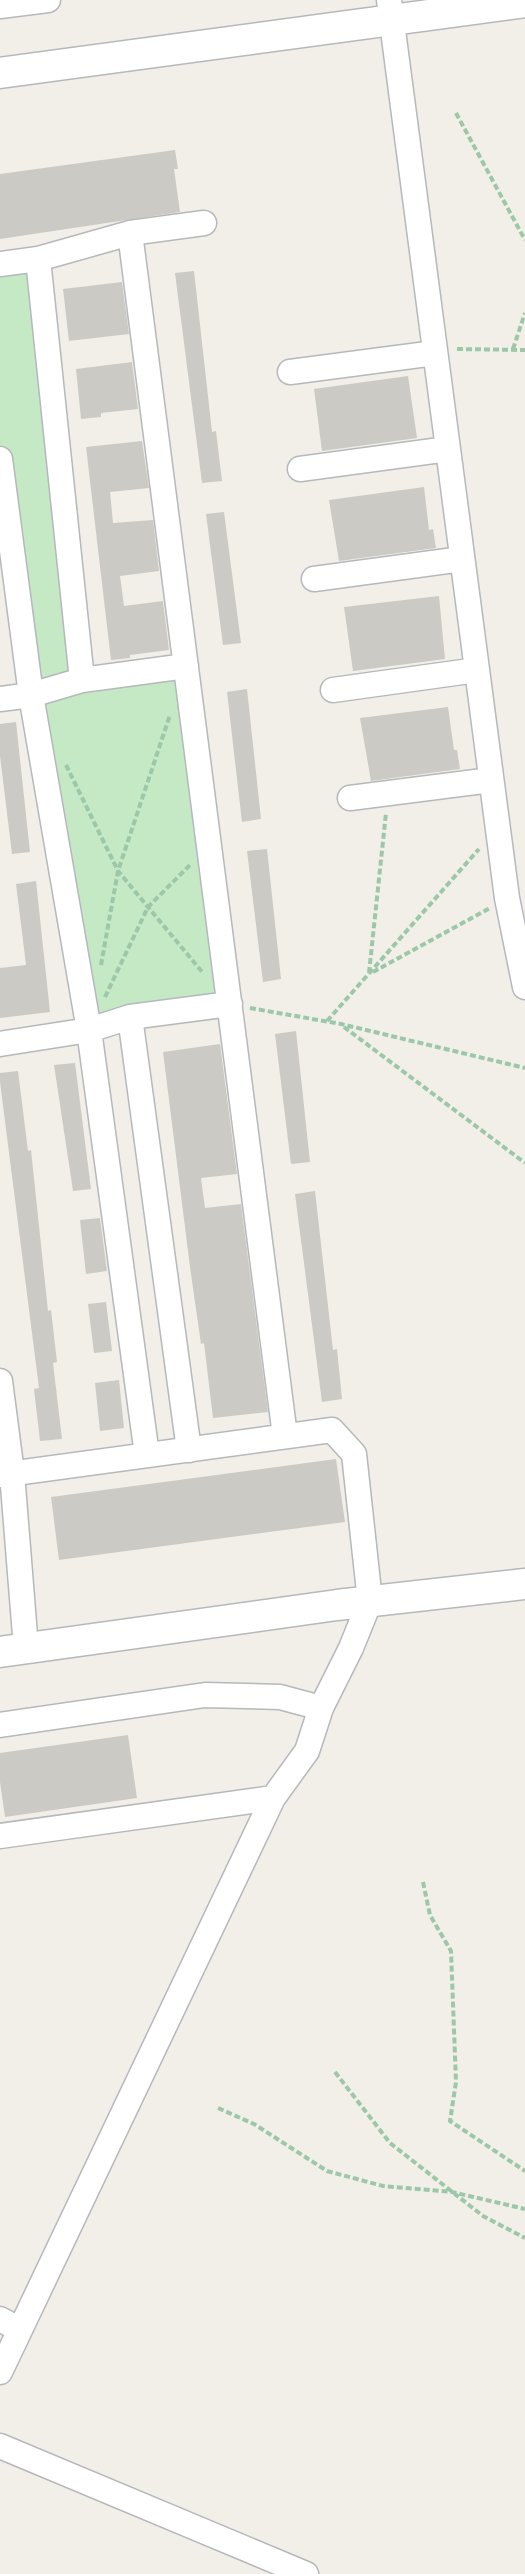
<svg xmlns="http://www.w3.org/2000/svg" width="525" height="2574" font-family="Cabin,sans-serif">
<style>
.green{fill:#c5e8c5}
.building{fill:#cccac5}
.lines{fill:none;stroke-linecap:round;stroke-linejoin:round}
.minor-casing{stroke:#b5b8bc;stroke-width:27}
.tertiary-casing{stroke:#b5b8bc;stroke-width:33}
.path{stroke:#9cc7a9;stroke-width:4;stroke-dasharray:6 3;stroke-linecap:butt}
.minor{stroke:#fff;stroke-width:24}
.tertiary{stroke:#fff;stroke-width:30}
</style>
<rect width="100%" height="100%" fill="#f1efe8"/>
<path class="green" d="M38,259l44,421 100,-1 48,325 -141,26 -89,-571v-195z"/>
<path class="building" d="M175,150l3,19h-4l6,43 -180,27v-65z
M194,271l18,161 4,-1 6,50 -20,2 -27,-210z
M122,282l7,52 -60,7 -6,-52z
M132,362l6,47 -37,4v4l-20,2 -5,-50z
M408,376l9,62 -95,13 -8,-62z
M142,441l7,47 -39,4 3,31 40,-3 6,51 -39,5 4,30 39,-5 6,49 -39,5v3l-19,2 -25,-213z
M424,487l5,43 4,-1 3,19 -97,13 -10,-61z
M224,512l17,131 -18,2 -17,-131z
M439,596l6,63 -92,12 -9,-64z
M247,689l14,130 -19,3 -15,-130z
M448,707l6,43h3l3,19 -89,12 -11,-63z
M16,722l14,130 -18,2 -12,-98v-32z
M267,849l14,130 -18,3 -16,-131z
M36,881l14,131 -50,6v-50l26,-3 -10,-81z
M296,1031l14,131 -19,2 -16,-130z
M220,1044l17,130 -36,4 4,30 36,-4 27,208 -55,6 -9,-75 -3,1 -11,-77 -27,-215z
M75,1063l16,126 -18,2 -19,-126z
M18,1071l10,80 3,-1 17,161 3,-1 6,52 -4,1 9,76 -22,2 -6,-52 5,-1 -39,-306v-9z
M315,1191l18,159 4,-1 5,50 -20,3 -27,-208z
M100,1218l7,53 -21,3 -6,-54z
M106,1302l6,49 -18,2 -6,-49z
M119,1380l5,48 -24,3 -5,-48z
M336,1459l9,63 -286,38 -8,-63z
M128,1735l9,63 -132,19 -5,-35v-29z"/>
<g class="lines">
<defs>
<path id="minor" d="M389,0l118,898 18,89
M0,6l48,-6
M130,233l155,1203
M38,259l44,421
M0,264l38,-5 92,-26 74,-10
M290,372l145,-19
M0,459l31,236 58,335 58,425
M300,469l148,-20
M314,579l148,-20
M333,690l144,-20
M0,699l31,-4 51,-15 104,-14
M350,798l141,-18
M130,1017l59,433
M0,1044l89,-14 41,-13 100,-13
M0,1381l12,92 14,175
M0,1475l332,-45 22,24 16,147 -19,47 -30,60 -14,43 -34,47 -273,574
M0,1725l205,-30 75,2 41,11
M0,1836l273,-38
M0,2319l20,11
M0,2446l306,128"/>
<path id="tertiary" d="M0,73l525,-71
M0,1652l337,-47 188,-21"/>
</defs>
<use href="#minor" class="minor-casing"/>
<use href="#tertiary" class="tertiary-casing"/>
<path class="path" d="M456,113l69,127
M457,349l68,1
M513,349l12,-36
M66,765l52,106 85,102
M101,965l17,-94 52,-156
M373,972l117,-64
M369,973l17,-160
M105,997l43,-90 43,-43
M250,1008l91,16 184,44
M327,1021l152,-172
M344,1027l181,136
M423,1882l7,33 21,36 5,131 -6,39 75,50
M335,2072l55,71 93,73 42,22
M218,2108l36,16 73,47 56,15 69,6 73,17"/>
<use href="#minor" class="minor"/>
<use href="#tertiary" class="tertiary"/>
</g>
</svg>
